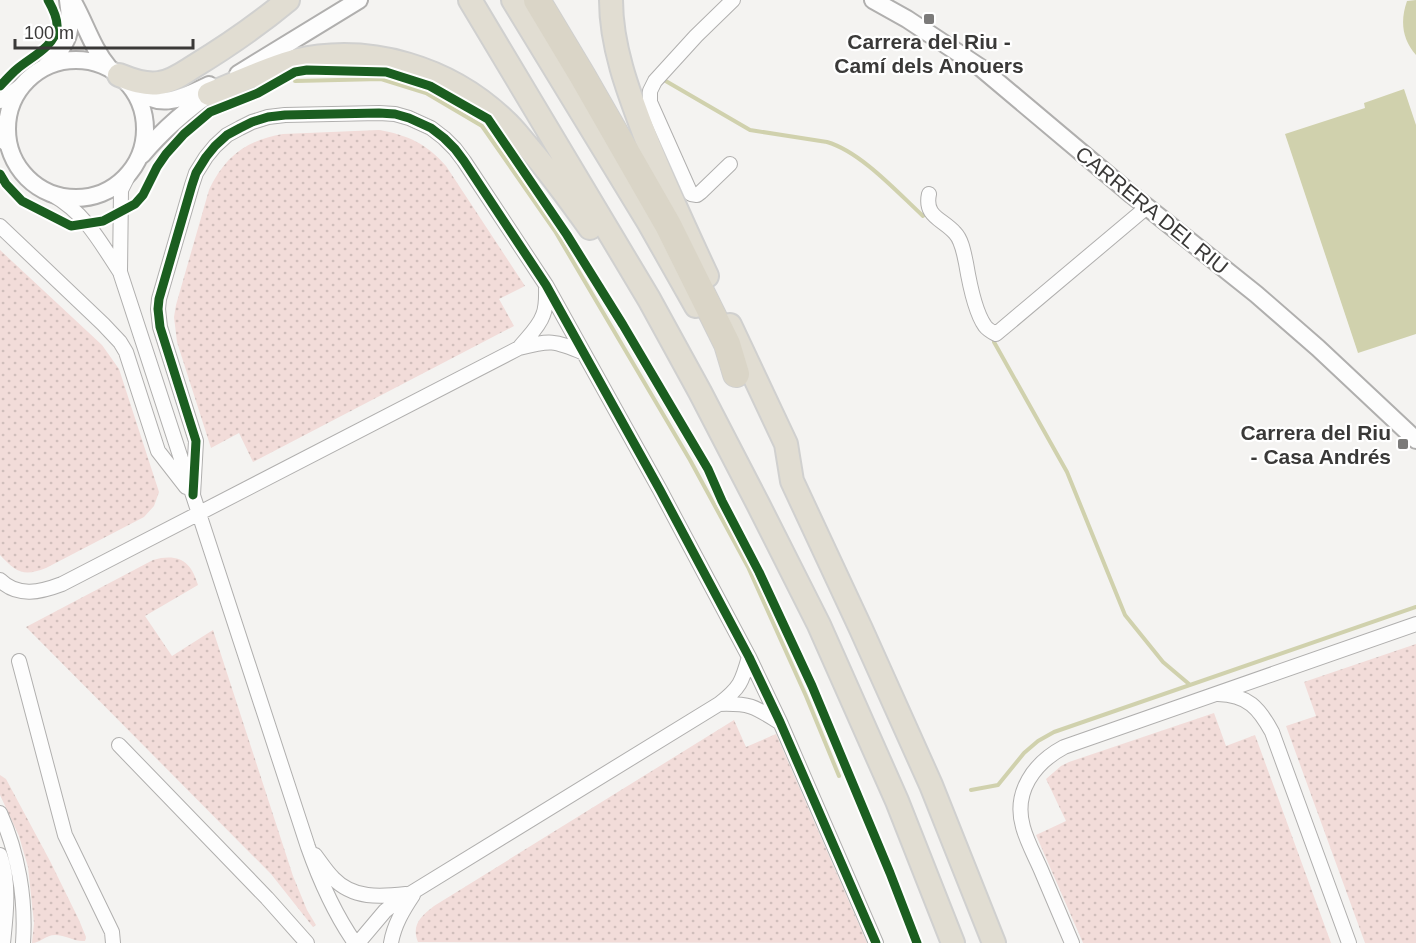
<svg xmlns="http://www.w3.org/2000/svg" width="1416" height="943" font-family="Arial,sans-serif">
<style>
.grass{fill:url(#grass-dots)}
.water{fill:#d0d1ad}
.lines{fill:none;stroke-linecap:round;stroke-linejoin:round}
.stream{stroke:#d0d1ad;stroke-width:4}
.minor-casing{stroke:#b0afae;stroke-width:16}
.tertiary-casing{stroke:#b0afae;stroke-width:20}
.trunk-casing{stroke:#d0d0cf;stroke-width:26}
.motorway-casing{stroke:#d0d0cf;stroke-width:28}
.minor{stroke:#fdfdfd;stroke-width:14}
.tertiary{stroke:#fdfdfd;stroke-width:16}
.trunk{stroke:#e1ddd2;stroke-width:22}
.motorway{stroke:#dad5c7;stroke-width:26}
.cycleway-casing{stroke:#fff;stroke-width:13}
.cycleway{stroke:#1b5e20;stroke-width:9}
.poi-dot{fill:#7b7a79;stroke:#fff;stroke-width:2}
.labels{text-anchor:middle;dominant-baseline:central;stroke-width:4.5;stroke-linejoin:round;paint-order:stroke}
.poi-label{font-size:21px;font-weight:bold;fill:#3a3938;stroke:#fff}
.street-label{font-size:21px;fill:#3a3938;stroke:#fff}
</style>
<defs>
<pattern id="grass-dots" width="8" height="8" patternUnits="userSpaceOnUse" patternTransform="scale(1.5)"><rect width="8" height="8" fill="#f2dcd9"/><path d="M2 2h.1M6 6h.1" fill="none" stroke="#d0bebb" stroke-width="1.8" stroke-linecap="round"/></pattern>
</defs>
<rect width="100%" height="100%" fill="#f4f3f1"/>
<path class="grass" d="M379,130c29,5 48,14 67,36l79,120 -26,13 15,27 -261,136 -14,-29 -28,15 -34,-106 -3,-25 2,-12 33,-115c16,-34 38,-50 74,-56z
M0,250l102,95 17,24 40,123 -5,14 -10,11 -98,51c-23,9 -30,4 -46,-13z
M161,558c22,-3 31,7 37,27l-53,31 27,40 41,-26 80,246 14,34 9,15 -3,2 -42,-53 -245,-247 127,-67z
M1416,644v299h-51l-79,-217 30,-10 -12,-34z
M1214,713l12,33 29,-11 76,208h-248l-47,-108 30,-14 -20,-42 15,-13 8,-4z
M734,720l12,27 30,-13 91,209 -449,-1c-7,-17 3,-26 16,-36z
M0,775l6,4 44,82 29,59 7,17 -1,4c-10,1 -19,-6 -30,-6 -9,0 -15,8 -23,8l2,-20 -6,-56 -9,-31 -19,-41z"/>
<path class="water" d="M1416,0v55c-14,-16 -16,-34 -9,-54z
M1404,89l12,36v209l-58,19 -73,-219 80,-26 -1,-5z"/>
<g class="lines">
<path class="stream" d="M664,80l86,50 77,12c34,10 70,50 96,74
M295,81l86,-2 45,14 56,33 73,105 135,229 58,107 58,129 33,80
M994,342l73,130 58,143 38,47 26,22
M971,790l27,-5 26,-32 14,-12 16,-9 362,-125"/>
<defs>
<path id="minor" d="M0,101l21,-15
M0,139l8,6
M730,164l-29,28 -4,3 -6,-1 -41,-92v-11l5,-10 41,-45 37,-36
M929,194c-5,23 14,25 26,39 7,7 9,21 11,30 3,18 9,49 19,63 3,4 7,6 11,8l151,-127
M53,195c33,19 47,47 67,77l188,575c12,34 26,66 47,96
M0,226l103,98 17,18 6,10 32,99 28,36
M120,272l1,-82 9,-18
M519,348c8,-10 20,-21 24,-33 4,-9 3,-21 3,-30
M193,495l3,-54 -36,-114 -2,-18 1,-10 33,-114 4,-12 10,-16 9,-11 12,-11 13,-7 12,-6 16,-5 17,-2 94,-2 16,1 14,4 22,10 13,10 11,11 9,12 82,124 114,205 89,167 31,65 96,221
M0,580c18,18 41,12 62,4l457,-236c32,-8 34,-8 65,5
M19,661l46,174 47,97 1,11
M1218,694c30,1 41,14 54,38l77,211
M719,704c30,-1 35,2 60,18
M119,745l148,153 40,45
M0,813c18,40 26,86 23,130
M0,855c10,28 6,59 3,88
M315,855c6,8 11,16 18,23 20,21 47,19 73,16
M358,943l27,-32 10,-8 324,-199c21,-16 23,-22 30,-47
M391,943c3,-18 12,-33 22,-48
M1072,943c-10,-24 -21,-49 -31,-73 -6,-14 -14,-28 -18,-43 -10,-35 11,-64 41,-80l352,-123"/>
<path id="tertiary" d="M72,0c13,22 20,48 37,68
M873,0l34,19 74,49 151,127 124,99 62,54 98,92
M7 129a69 69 0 1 1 138 0a69 69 0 1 1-138 0Z
M46,66c23,-23 27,-34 22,-66
M238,74l121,-74
M134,88c27,23 47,10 75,-3
M142,155c22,-27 47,-47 75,-67"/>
<path id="trunk" d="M470,0l179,299 51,93 58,112 61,121 78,176 56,142
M513,0l136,223 47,83
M611,0c0,46 17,91 33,133 19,49 41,96 63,143
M119,75c13,5 26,10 40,8 12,-1 23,-9 34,-16 33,-20 65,-42 95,-67
M209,94c28,-11 56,-25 85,-33 76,-18 156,7 211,60 9,8 16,18 24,27 23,27 41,52 61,80
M730,325l56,119 6,37 69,148 70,156 63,158"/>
<path id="motorway" d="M537,0l45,75 86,150 59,119 9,30"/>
</defs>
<use href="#minor" class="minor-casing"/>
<use href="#tertiary" class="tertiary-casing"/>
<use href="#trunk" class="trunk-casing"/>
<use href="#motorway" class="motorway-casing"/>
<use href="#minor" class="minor"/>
<use href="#tertiary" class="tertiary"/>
<use href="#trunk" class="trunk"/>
<use href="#motorway" class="motorway"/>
<defs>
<path id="cycleway" d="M0,86c6,-6 11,-12 17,-17 14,-12 37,-22 40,-41 1,-9 -5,-21 -9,-28
M0,174l6,10 16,17 49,25 32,-5 32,-17 8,-9 14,-28 9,-13 18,-20 26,-22 48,-19 37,-21 12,-2 79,2 44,14 58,33 79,116 56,90 85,144 14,32 37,71 53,114 78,187 27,70
M193,495l3,-54 -36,-114 -2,-18 1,-10 33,-114 4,-12 10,-16 9,-11 12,-11 13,-7 12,-6 16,-5 17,-2 94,-2 16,1 14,4 22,10 13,10 11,11 9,12 82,124 114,205 89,167 31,65 96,221"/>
</defs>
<use href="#cycleway" class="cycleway-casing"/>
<use href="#cycleway" class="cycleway"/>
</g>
<g class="poi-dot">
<rect x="923" y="13" width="12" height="12" rx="3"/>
<rect x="1397" y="438" width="12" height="12" rx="3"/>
</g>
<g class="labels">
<g class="poi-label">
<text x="929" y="41">Carrera del Riu -<tspan x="929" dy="24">Camí dels Anouers</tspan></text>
<text x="1391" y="432" text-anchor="end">Carrera del Riu<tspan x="1391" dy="24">- Casa Andrés</tspan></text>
</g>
<g class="street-label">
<text transform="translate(1152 210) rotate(39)">CARRERA DEL RIU</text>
</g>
</g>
<path d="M15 39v9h178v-9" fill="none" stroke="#3a3938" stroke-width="3"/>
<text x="24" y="39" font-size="18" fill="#3a3938" stroke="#ffffff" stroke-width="4.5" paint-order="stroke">100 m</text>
</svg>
